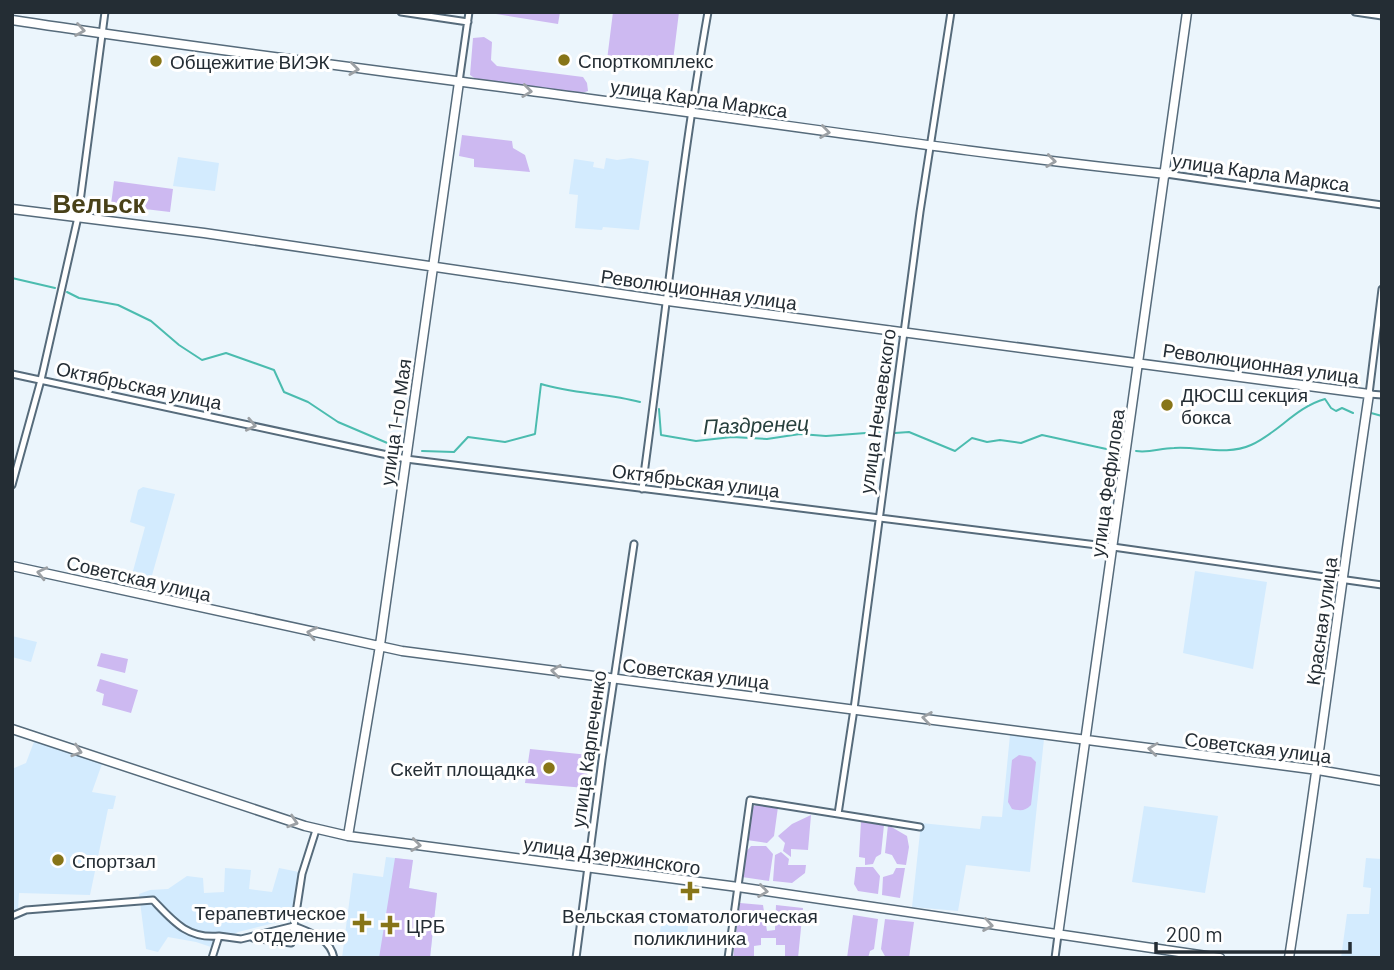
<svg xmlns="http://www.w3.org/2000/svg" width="1394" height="970" font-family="Barlow,sans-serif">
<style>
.built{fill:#d3ebfe}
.green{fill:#cdb9f1}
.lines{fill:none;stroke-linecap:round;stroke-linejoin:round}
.stream{stroke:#4bbcaf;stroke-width:2}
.street-casing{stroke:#566b7b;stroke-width:9}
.secondary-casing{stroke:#566b7b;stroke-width:11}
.street{stroke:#fff;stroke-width:5}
.secondary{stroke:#fff;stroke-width:8}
.oneway{stroke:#9ca0a4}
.poi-dot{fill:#877518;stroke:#fff;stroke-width:2.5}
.labels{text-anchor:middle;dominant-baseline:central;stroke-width:6;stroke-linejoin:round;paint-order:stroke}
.poi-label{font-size:19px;fill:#242d34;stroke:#fff;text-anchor:start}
.street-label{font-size:19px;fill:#242d34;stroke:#fff}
.water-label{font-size:21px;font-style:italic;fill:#27403d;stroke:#fff}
.district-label{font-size:26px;font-weight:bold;fill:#494118;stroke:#fff}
</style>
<rect width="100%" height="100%" fill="#ebf5fc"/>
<path class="built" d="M178,157l41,6 -4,28 -42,-5z
M606,158l11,2 14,-2 18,3 -10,69 -36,-3 -1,3 -27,-2 3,-33 -9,-1 5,-35 20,3 -1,5 11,2z
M143,487l32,7 -26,92 -19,-4 15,-55 -15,-5 8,-32z
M1195,571l72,11 -14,87 -70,-16z
M12,636l25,6 -6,20 -19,-5z
M1010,735l34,4 -14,133 -64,-7 -8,46 -46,-4 9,-84 59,6 2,-13 20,1z
M35,739l68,22 -11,31 24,4 -3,13h-5l-18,86 -71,-2 -1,18 -6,2v-144l14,-6z
M1144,806l74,10 -13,77 -73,-11z
M386,857l27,3 -4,28 28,5 -7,65h-88l11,-85 30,4z
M1366,858l16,1v99h-41l6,-44h22l2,-26 -8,-1z
M225,868l26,2 -2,19 23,3 7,-24 20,4 -9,47 -52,13 -27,15 -15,-5 -28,-5 -10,15 -12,-3 -7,-55 11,-4 18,-1 19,-13 16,2 1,15 20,-1z
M662,914l27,3 -3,28 -27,-4z"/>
<path class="green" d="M496,12h64l-2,12 -62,-10z
M613,12h66l-7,57 -65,-9z
M484,37l8,5 -1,18 6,6 86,11 4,6 1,8 -6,2 -103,-12 -9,-6 3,-37z
M462,135l50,6 1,7 12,7 5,17 -56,-5v-8l-15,-3z
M114,181l59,8 -3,23 -59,-7z
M101,653l27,6 -3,14 -28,-7z
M100,679l38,11 -7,23 -29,-8 2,-11 -8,-3z
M530,749l59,6 -3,33 -61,-5z
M1019,755l12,2 5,5 -5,43c-6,6 -10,6 -19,4l-4,-7 4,-42z
M759,804l19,3 -4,29 -7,7 -20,-3 5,-33z
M811,815l-3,35 -17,-1v8l-8,-6 2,-8 -7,-7 14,-12z
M861,821l23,4 -3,29 -5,3 -3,7 -8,1v-7l-6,-1z
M888,825l19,11 2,11 -3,18 -9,-1 -5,-9 -7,-2z
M751,846h15l7,8 -4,27 -27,-4 3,-24z
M781,852l8,7 -1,6h18l-1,8 -13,10 -19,-2 2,-26z
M395,858l18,2 -4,28 28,5 -7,65h-51z
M856,867h17l7,9 -2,18 -20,-3 -4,-7z
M896,868h9l-5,30 -18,-3 1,-18 10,-3z
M740,903l23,2 4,26 8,-1 1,-25 27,3 -5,50h-13v-13h-9v-7h-15v7l-7,1v12h-21z
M853,915l25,4 -4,30 -4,2 -2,7h-21z
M885,919l29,3 -5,36h-23l-5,-9z"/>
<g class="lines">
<path class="stream" d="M12,278l43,10
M67,292l12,6 39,7 33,16 28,24 23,15 24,-7 48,17 10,22 24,10 30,20 54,23
M659,409l2,26 35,6 36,-4 35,2 33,-5 26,2 53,-4
M1371,413l11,3
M895,433l14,-1 46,19 17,-13 15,4 13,-2 21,3 21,-8 69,15 8,-2
M422,451l32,1 14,-15 37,5 30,-8 6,-50c32,10 66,9 99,18
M1136,451c15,2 24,-3 38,-3 24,-2 53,8 77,-3 27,-12 45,-38 74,-46l6,9 5,3 6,-3 11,5"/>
<defs>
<path id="street" d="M401,12l67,10
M1355,12l27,4
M459,82l10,-70
M1166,174l216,31
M1382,289l-13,105 13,1
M12,374l394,85 707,88 269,38
M12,485l29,-105 37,-163 27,-205
M642,489c22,-159 38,-319 66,-477
M838,814l16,-105 66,-497 31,-200
M12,916l14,-6 127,-10c20,21 34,39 66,36
M253,938l38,5 3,-17c17,7 36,12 40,32
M212,958l7,-22 22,3 53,-13 8,-52 14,-44
M576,958l26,-198 32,-216
M728,958l22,-158 170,27
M1055,958l3,-23"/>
<path id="secondary" d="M12,20c195,30 390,53 586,80 189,25 378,54 568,74
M12,209l192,24 464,68 701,93c-28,188 -51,376 -80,564
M12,566l390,85 916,119 64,11
M12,729l293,97 43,10 390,51 482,71
M348,836l31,-184 80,-570
M1058,935l129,-923"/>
</defs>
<use href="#street" class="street-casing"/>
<use href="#secondary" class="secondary-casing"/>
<use href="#street" class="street"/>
<use href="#secondary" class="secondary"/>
</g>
<defs><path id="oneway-chevron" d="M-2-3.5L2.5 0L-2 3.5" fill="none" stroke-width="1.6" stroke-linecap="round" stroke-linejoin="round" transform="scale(1.75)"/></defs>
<g class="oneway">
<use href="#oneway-chevron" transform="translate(80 30) rotate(9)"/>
<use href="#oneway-chevron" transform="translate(354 69) rotate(7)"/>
<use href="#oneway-chevron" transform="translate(527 91) rotate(7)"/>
<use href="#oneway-chevron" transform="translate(825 132) rotate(8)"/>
<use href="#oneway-chevron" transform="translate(1051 161) rotate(7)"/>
<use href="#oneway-chevron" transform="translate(251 425) rotate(12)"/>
<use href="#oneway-chevron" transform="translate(42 573) rotate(-167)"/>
<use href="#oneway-chevron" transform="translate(312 633) rotate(-168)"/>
<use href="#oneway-chevron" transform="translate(556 671) rotate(-173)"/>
<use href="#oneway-chevron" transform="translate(927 718) rotate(-172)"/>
<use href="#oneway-chevron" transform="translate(1153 749) rotate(-173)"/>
<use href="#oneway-chevron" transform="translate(77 751) rotate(18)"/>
<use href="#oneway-chevron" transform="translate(293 822) rotate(18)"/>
<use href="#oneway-chevron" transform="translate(416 845) rotate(7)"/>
<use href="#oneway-chevron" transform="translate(763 891) rotate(8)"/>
<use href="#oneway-chevron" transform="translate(988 925) rotate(9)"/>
</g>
<g class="poi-dot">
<circle cx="564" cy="60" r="7"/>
<circle cx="156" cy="61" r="7"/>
<circle cx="1167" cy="405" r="7"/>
<circle cx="549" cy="768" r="7"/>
<circle cx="58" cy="860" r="7"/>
<path d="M686.5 880.5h7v7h7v7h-7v7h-7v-7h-7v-7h7z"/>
<path d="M358.5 912.5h7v7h7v7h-7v7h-7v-7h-7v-7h7z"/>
<path d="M386.5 914.5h7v7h7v7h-7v7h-7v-7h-7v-7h7z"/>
</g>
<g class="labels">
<g class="poi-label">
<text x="578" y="60">Спорткомплекс</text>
<text x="170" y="61">Общежитие ВИЭК</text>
<text x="1181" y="394">ДЮСШ секция<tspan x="1181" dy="22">бокса</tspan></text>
<text x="535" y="768" text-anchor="end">Скейт площадка</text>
<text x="72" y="860">Спортзал</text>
<text x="346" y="912" text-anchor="end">Терапевтическое<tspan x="346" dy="22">отделение</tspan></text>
<text x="690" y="915" text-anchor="middle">Вельская стоматологическая<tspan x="690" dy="22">поликлиника</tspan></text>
<text x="406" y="925">ЦРБ</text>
</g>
<g class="street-label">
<text transform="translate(699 98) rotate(8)">улица Карла Маркса</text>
<text transform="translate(1261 172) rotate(8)">улица Карла Маркса</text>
<text transform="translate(699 289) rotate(8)">Революционная улица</text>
<text transform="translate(1261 363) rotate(8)">Революционная улица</text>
<text transform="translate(139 385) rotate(12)">Октябрьская улица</text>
<text transform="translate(877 411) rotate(-82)">улица Нечаевского</text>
<text transform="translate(395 422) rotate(-82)">улица 1-го Мая</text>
<text transform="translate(696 480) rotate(7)">Октябрьская улица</text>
<text transform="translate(1107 483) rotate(-82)">улица Фефилова</text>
<text transform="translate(139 578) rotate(13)">Советская улица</text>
<text transform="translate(1321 621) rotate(-82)">Красная улица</text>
<text transform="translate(696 673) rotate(7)">Советская улица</text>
<text transform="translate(1258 747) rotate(7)">Советская улица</text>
<text transform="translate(588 749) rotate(-82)">улица Карпеченко</text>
<text transform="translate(612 855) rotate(8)">улица Дзержинского</text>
</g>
<g class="water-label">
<text transform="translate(756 424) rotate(-2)">Паздренец</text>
</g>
<g class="district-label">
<text x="99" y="202">Вельск</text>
</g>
</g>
<rect width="1394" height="970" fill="none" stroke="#242d34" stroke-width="28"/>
<path d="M1156 942v10h194v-10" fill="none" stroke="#242d34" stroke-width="3.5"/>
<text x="1166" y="942" font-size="21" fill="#242d34" stroke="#ffffff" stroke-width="5" paint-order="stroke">200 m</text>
</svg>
